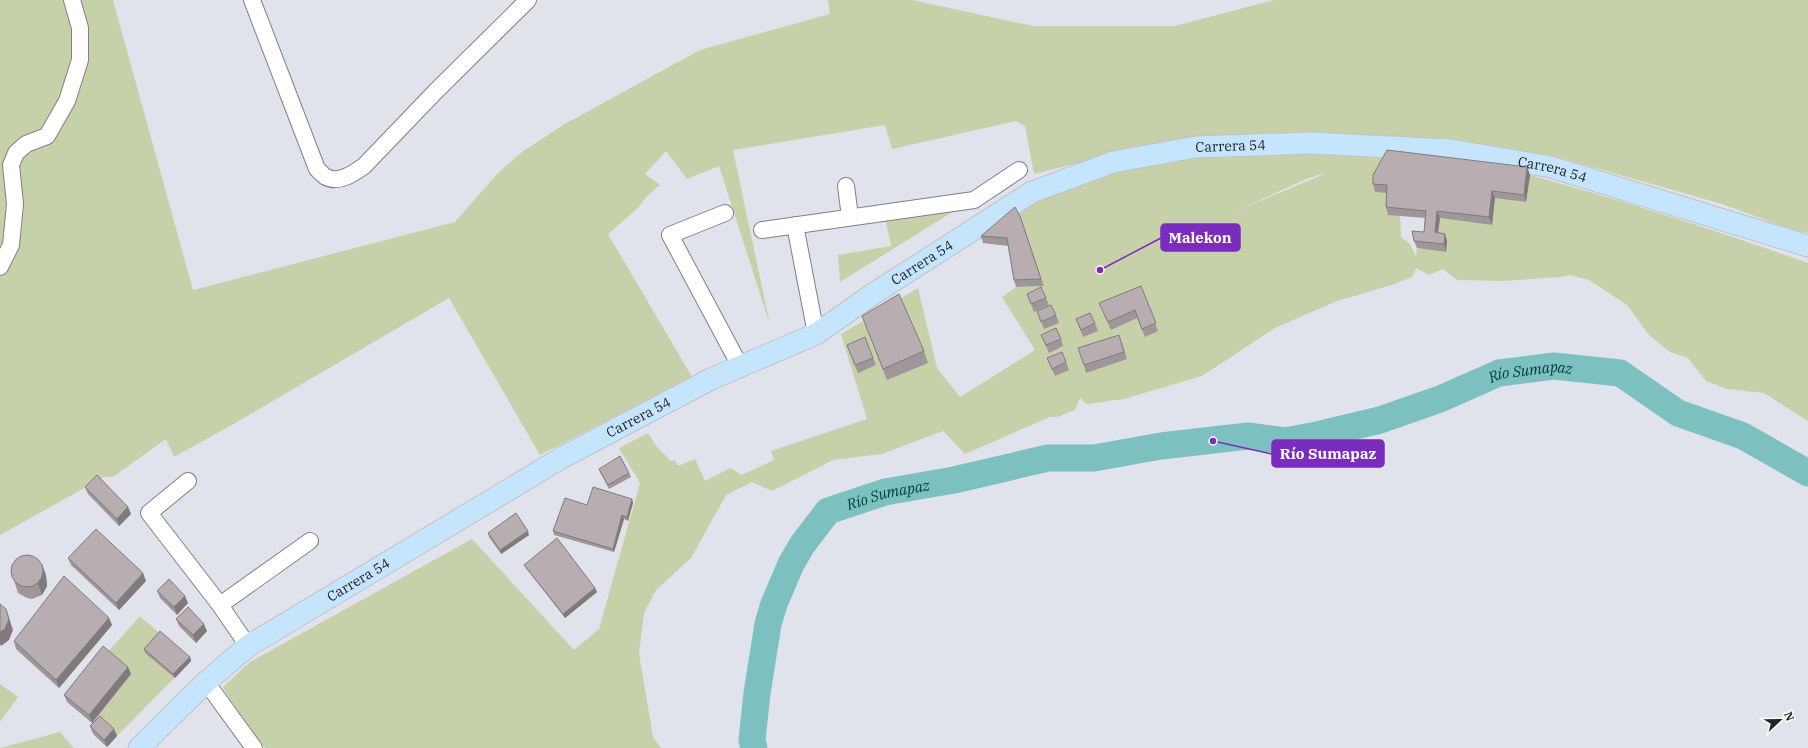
<svg xmlns="http://www.w3.org/2000/svg" width="1808" height="748" font-family="'IBM Plex Serif',serif">
<style>
.green{fill:#c6d1aa;fill-rule:evenodd}
.lines{fill:none;stroke-linecap:round;stroke-linejoin:round}
.river{stroke:#7dc0c0;stroke-width:27}
.minor-casing{stroke:#7e8188;stroke-width:18}
.major-casing{stroke:#c2c2c3;stroke-width:23}
.minor{stroke:#fff;stroke-width:16}
.major{stroke:#c5e5fc;stroke-width:21}
.wall{fill:#9e9698}
.shaded-wall{fill:#817a7c}
.building{fill:#b8aeb1;stroke:#817a7c}
.labels{text-anchor:middle;dominant-baseline:central;stroke-width:3.5;stroke-linejoin:round;paint-order:stroke}
.street-label{font-size:14px;fill:#242528;stroke:#fff}
.water-label{font-size:15px;font-style:italic;fill:#004243;stroke:#fff}
.leader{fill:none;stroke:#7b2cbf;stroke-width:1.5}
.callout-dot{fill:#7b2cbf;stroke:#fff;stroke-width:1.5}
.callout{fill:#7b2cbf;stroke:#7b2cbf;stroke-width:1.5}
.callout-label{font-size:15px;text-anchor:middle;font-weight:bold;fill:#fff}
</style>
<rect width="100%" height="100%" fill="#e0e3eb"/>
<path class="green" d="M0,0h113l80,290 262,-68 44,-50 23,-20 41,-27 137,-75 130,-36 -2,-14h84l121,26h142l99,-26h534v233l-15,-3 -68,-25 -168,-48 -98,-15 -345,12 -80,20 -9,-48 -9,-5 -124,28 -7,-24 -152,25 37,175 -51,-159 -32,13 -21,-28 -21,23 15,11 -13,11 -9,12 -30,26 84,143 -152,78 -91,-157 -212,124 -63,35 -8,-18 -53,38h-9l-104,58z
M1314,147l75,10 -1,57 12,2 1,21 9,7 6,12 1,-8 29,4 -9,-12 3,-22 52,7 3,-27 35,-23c93,26 186,55 278,88v158l-44,-28 -37,-4 -21,-8 -18,-23 -18,-6 -21,-17 -22,-30 -38,-25 -19,-5 -8,2 -58,4 -47,-1 -14,-11 -14,6 -13,-7 -4,9 -20,8 -55,16 -62,27 -73,48 -78,23 -38,5 -6,-6 -5,12 -18,7h-7l-85,37 -22,-23 -61,23 -49,6 -61,31 -20,-9 -26,13 -35,63 -35,32 -12,23 -5,41 14,83 8,11h-396l-38,-53 -4,-8 27,-25 222,-123 102,111 25,-21 41,-146 -21,-35 29,-15 8,13 15,15 4,-1 3,6 17,-7 10,22 25,-13 12,7 32,-15 -3,-9 96,-32 -26,-85 77,-46 19,80 23,29 75,-47 -33,-53 14,-10 28,-1 -22,-62 -4,-9 29,-24 119,-33zM1324,173v1l-90,38 70,-32z
M962,206l-122,76 -2,-27 53,-9 -6,-28z
M140,616l51,45 -74,75 -14,-13 -6,6 -5,-6 39,-49 -25,-20z
M0,684l18,13 -18,25z
M60,732l14,16h-74z"/>
<g class="lines">
<path class="river" id="s1" d="M754,748l-2,-8 5,-47 11,-69 6,-20 17,-40 11,-19 26,-34 57,-19 69,-12 94,-22h46l67,-12 87,-10 37,5 32,-6 63,-15 60,-21 59,-26 55,-7 66,7 58,40 65,23 65,37"/>
<defs>
<path id="minor" d="M252,0l65,169c3,2 6,7 9,8 13,7 28,-4 38,-11l72,-75 92,-91
M846,186l4,31
M725,213l-55,22 70,131
M795,225l21,109
M762,230l212,-30 45,-30
M0,267l11,-22 4,-41 -4,-39 5,-12 10,-9 21,-8 20,-35 13,-41v-32l-8,-28
M188,481l-39,32 71,92 28,41
M220,605l90,-64
M206,682l48,66"/>
<g id="major">
<path id="s2" d="M139,748l67,-66 42,-36 315,-189 148,-78 105,-45 57,-40 159,-102 81,-30 83,-15 116,-4 139,7 100,17 257,79"/>
</g>
</defs>
<use href="#minor" class="minor-casing"/>
<use href="#major" class="major-casing"/>
<use href="#minor" class="minor"/>
<use href="#major" class="major"/>
</g>
<path class="wall" d="M1527,167l3,8 -4,27 -31,-4 -3,27 -52,-7 -2,15 7,1 2,7 -1,11 -29,-4 -3,-7 10,-9 1,-14 -37,-3 -2,-8 1,-14 -12,-1 -2,-8z
M1020,216l24,70 -28,1 -2,-7 -6,-34 -25,-3 -2,-7z
M1141,286l17,45 -13,6 -8,-19 -26,12 -12,-27z
M1027,294l19,4 3,7 -15,7z
M1037,311l19,4 3,8 -15,6z
M862,316l62,35 4,12 -41,17z
M1076,319l19,4 3,8 -15,6z
M1041,335l20,4 2,7 -14,7z
M1122,343l5,16 -41,14 -2,-8z
M847,345l26,13 3,7 -18,8z
M1047,358l19,4 3,8 -14,6z
M599,469l30,4 2,4 -22,12 -9,-17z
M85,487l43,20 3,7 -12,12 -31,-32z
M632,499l1,4 -5,18 -4,-2 -10,33 -60,-17 -1,-4 34,-26z
M488,533l41,2 -28,19 -12,-17z
M68,558l78,23 -27,29 -48,-45z
M524,565l71,23 2,4 -32,26 -39,-50z
M11,571l35,4 1,11 -5,9 -10,4 -5,-1 -9,-5z
M157,591l31,12 -11,12 -17,-17z
M109,618l3,7 -53,63 -43,-39 -2,-8z
M176,619l31,12 -11,12 -17,-17z
M144,649l46,8 1,4 -16,17 -30,-25z
M131,674l-39,49 -25,-21 -3,-7z
M90,726l24,3 3,7 -10,11 -14,-13z"/>
<path class="shaded-wall" d="M1527,167l3,8 -4,27 -2,-7z
M1492,191l3,7 -3,27 -3,-8z
M1437,211l3,7 -3,22 -2,-8z
M1445,234l2,7 -1,11 -2,-8z
M632,499l1,4 -5,18 -1,-4z
M128,507l3,7 -12,12 -2,-7z
M622,515l2,4 -10,33 -1,-3z
M528,531l1,4 -28,19 -1,-4z
M42,564l4,11 1,11 -5,9 -4,-11z
M143,573l3,8 -27,29 -3,-7z
M595,588l2,4 -32,26 -2,-4z
M185,596l3,7 -11,12 -3,-8z
M6,609l7,21 -4,10 -8,6 -1,-2v-12z
M109,618l3,7 -53,63 -3,-8z
M204,624l3,7 -11,12 -3,-8z
M190,657l1,4 -16,17 -2,-4z
M128,667l3,7 -39,49 -3,-8z
M114,729l3,7 -10,11 -3,-7z"/>
<path class="building" d="M1387,150l140,17 -3,28 -32,-4 -3,26 -52,-6 -2,21 10,2 -1,10 -30,-3 -2,-10 12,1 2,-21 -40,-4 1,-22 -14,-1v-9z
M1015,207l5,9 21,63 -27,1 -7,-42 -26,-2z
M1141,286l15,37 -14,6 -7,-19 -27,12 -9,-19z
M1041,287l5,11 -15,6 -4,-10z
M899,294l25,57 -41,18 -21,-53z
M1051,305l5,10 -15,7 -4,-11z
M1090,313l5,10 -14,7 -5,-11z
M1056,328l5,11 -15,6 -5,-10z
M1119,335l5,17 -40,13 -6,-17z
M865,337l8,21 -18,7 -8,-20z
M1062,352l4,10 -14,7 -5,-11z
M620,456l9,17 -21,12 -9,-16z
M97,475l31,32 -11,12 -32,-32z
M593,487l39,12 -5,18 -5,-2 -9,34 -60,-18 12,-33 22,7z
M516,513l12,18 -28,19 -12,-17z
M96,529l47,44 -27,30 -48,-45z
M557,538l38,50 -32,26 -39,-49z
M11 571a16 16 0 1 1 32 0a16 16 0 1 1-32 0Z
M64,576l45,42 -53,62 -42,-39z
M169,579l16,17 -11,11 -17,-16z
M0,604l6,5 3,10 -4,10 -5,3z
M188,607l16,17 -11,11 -17,-16z
M160,631l30,26 -17,17 -29,-25z
M103,646l25,21 -39,48 -25,-20z
M100,716l14,13 -10,11 -14,-14z"/>
<g class="labels">
<g class="street-label">
<text stroke="none"><textPath href="#s2" startOffset="1262">Carrera 54</textPath></text>
<text stroke="none"><textPath href="#s2" startOffset="1586">Carrera 54</textPath></text>
<text stroke="none"><textPath href="#s2" startOffset="926">Carrera 54</textPath></text>
<text stroke="none"><textPath href="#s2" startOffset="602">Carrera 54</textPath></text>
<text stroke="none"><textPath href="#s2" startOffset="278">Carrera 54</textPath></text>
</g>
<g class="water-label">
<text stroke="none"><textPath href="#s1" startOffset="977">Río Sumapaz</textPath></text>
<text stroke="none"><textPath href="#s1" startOffset="317">Río Sumapaz</textPath></text>
</g>
</g>
<path class="leader" d="M1100 270L1161 238M1213 441L1272 454"/>
<g class="callout-dot">
<circle cx="1100" cy="270" r="4"/>
<circle cx="1213" cy="441" r="4"/>
</g>
<g class="callout">
<rect x="1161" y="224" width="79" height="27" rx="4"/>
<rect x="1272" y="440" width="112" height="27" rx="4"/>
</g>
<g class="callout-label">
<text x="1200" y="243">Malekon</text>
<text x="1328" y="459">Río Sumapaz</text>
</g>
<g transform="translate(1780 720) rotate(68)" stroke="#ffffff" stroke-width="3" paint-order="stroke">
<path d="M0-3L7 15L0 10L-7 15Z" fill="#242528"/>
<text y="-6" font-size="11" font-weight="bold" text-anchor="middle" fill="#242528">N</text>
</g>
</svg>
